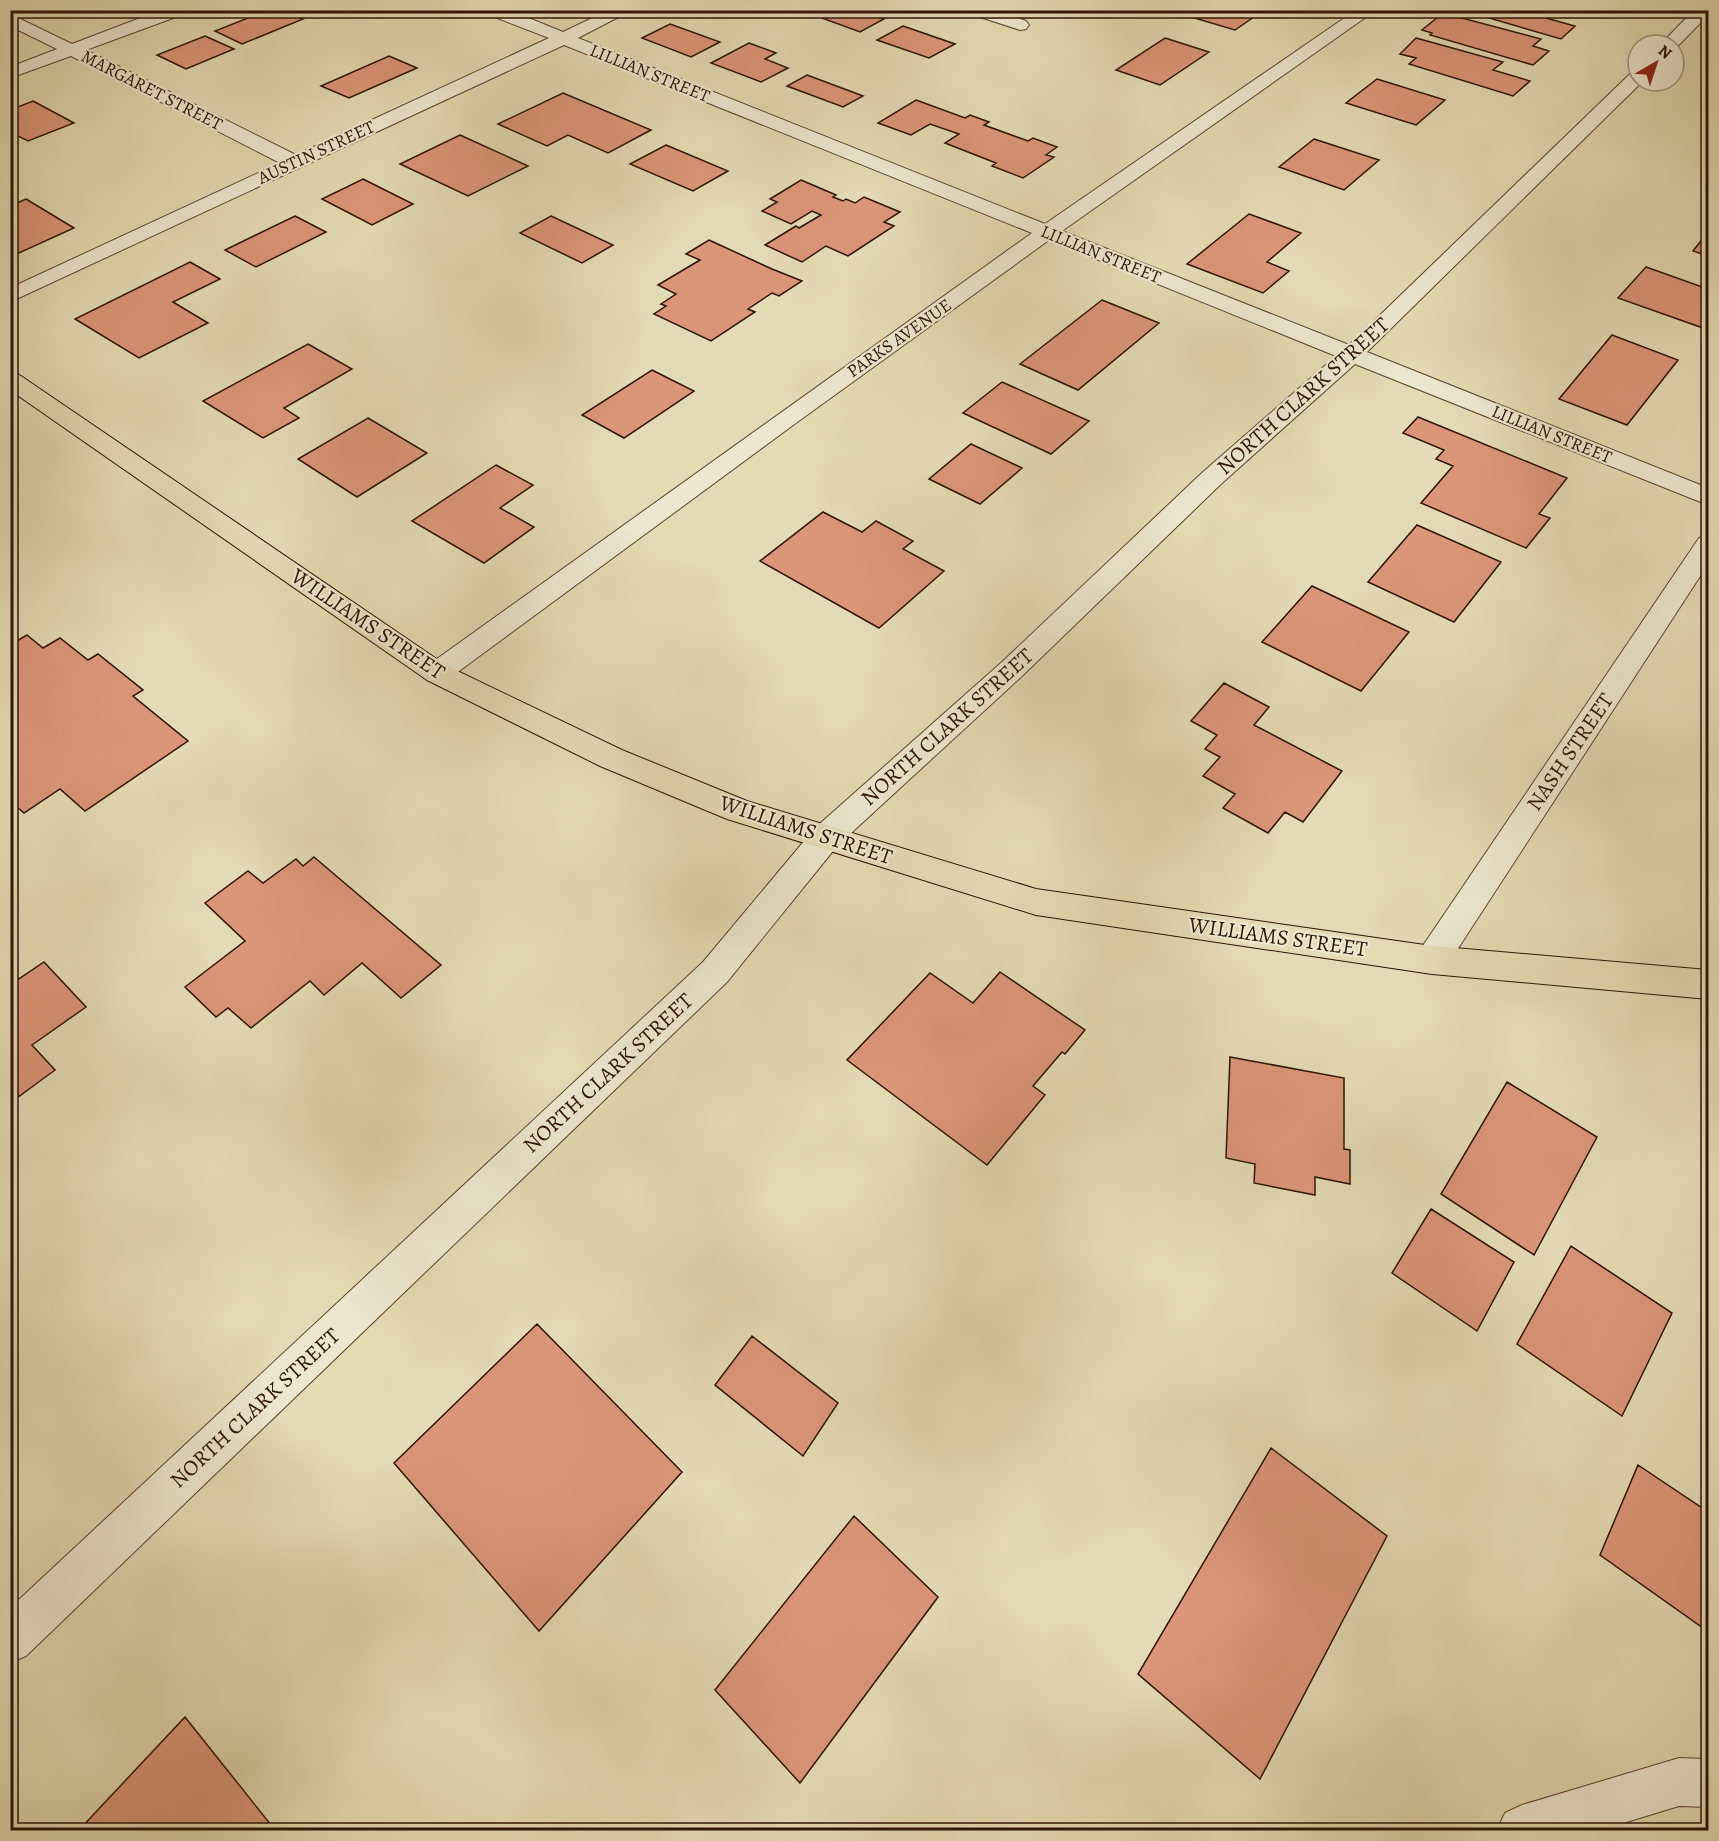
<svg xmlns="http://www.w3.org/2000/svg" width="1719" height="1841" font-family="Alegreya,serif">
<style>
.building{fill:#db9579;stroke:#2d1404;stroke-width:1.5}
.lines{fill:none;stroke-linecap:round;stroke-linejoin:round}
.minor-casing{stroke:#5b4630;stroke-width:2}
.primary-casing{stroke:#2d1404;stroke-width:2}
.minor{fill:#ede7ce;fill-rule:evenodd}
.primary{fill:#e4dab3;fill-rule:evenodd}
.labels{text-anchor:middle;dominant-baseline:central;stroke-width:4.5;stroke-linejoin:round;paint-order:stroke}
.far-street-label{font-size:18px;fill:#2d1404;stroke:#ede7ce}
.street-label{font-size:22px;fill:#2d1404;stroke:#ede7ce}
</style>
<rect width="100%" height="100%" fill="#e4dab3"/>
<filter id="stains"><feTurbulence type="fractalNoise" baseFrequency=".00333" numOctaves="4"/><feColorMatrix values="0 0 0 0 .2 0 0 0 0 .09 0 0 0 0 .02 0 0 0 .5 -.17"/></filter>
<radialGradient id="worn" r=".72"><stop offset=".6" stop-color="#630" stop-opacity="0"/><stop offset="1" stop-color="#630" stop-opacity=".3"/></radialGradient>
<path class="building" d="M268,10h15l20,9 -61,25 -27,-13z
M858,10l26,9 -24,13 -57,-21z
M1201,10h63l-29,20 -44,-13z
M1462,10h92l-8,8 29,8 -14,13z
M1443,13l98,26 -8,7 16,5 -16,14 -103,-30 2,-2 -10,-3z
M670,24l50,18 -29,15 -49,-19z
M903,26l52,18 -26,14 -52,-18z
M205,36l29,13 -48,20 -29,-14z
M1165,38l44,14 -49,33 -44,-15z
M1416,38l87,24 -10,8 37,11 -17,15 -104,-32 7,-6 -16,-4z
M749,43l27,10 -11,6 23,9 -27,14 -50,-19z
M389,56l28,12 -68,30 -28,-12z
M807,75l56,21 -20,11 -56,-21z
M1377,79l68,21 -29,25 -70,-22z
M563,93l88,37 -43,23 -40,-18 -21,11 -49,-22z
M916,100l49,18 5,-3 19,7 -5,3 44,16 5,-3 24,9 -11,8 8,2 -31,21 -31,-12 4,-3 -51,-20 14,-9 -29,-10 -19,11 -33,-12z
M33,101l41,22 -46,18 -18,-9v-22z
M460,135l68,31 -60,30 -68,-32z
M1314,139l65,21 -35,30 -65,-23z
M666,145l62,26 -35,20 -63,-27z
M363,179l50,25 -41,21 -50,-26z
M801,180l35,15 -3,2 10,4 3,-2 9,4 9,-6 36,15 -16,10 10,4 -46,30 -22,-10 -24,16 -37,-17 31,-19 3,2 22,-13 -9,-4 -21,13 -29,-13 15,-9 -7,-3z
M26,199l48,29 -64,29v-51z
M1249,214l52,19 -34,29 22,9 -26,22 -76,-29z
M295,216l31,16 -70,35 -31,-17z
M551,216l62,29 -31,18 -62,-30z
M1708,232v24l-15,-5z
M709,240l63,29 30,12 -23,15 -7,-3 -24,16 7,3 -44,29 -57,-27 12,-8 -5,-2 15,-10 -18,-9 42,-25 -14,-6z
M190,262l30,17 -47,23 35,21 -69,35 -64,-39z
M1646,267l62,22v32l-5,7 -85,-30z
M1102,300l57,23 -81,67 -58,-26z
M1612,335l66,25 -51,65 -68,-26z
M308,344l44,25 -68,39 15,10 -36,20 -60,-37z
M652,370l42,21 -70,47 -42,-23z
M1002,382l87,39 -38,33 -88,-41z
M1418,417l149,61 -28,36 11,4 -24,30 -105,-45 32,-37 -17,-7 8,-9 -41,-17z
M368,418l59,35 -70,44 -59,-38z
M971,444l51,24 -42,36 -51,-25z
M496,465l37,20 -33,23 34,19 -50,36 -72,-42z
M823,512l39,20 14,-11 37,20 -10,8 41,22 -65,57 -119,-67z
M1417,525l84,37 -47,60 -86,-40z
M1312,586l97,46 -48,59 -99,-49z
M27,635l16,13 17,-10 28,22 10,-6 45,36 -10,6 55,45 -103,70 -25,-22 -36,24 -14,-12v-156z
M1224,683l45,24 -15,18 88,46 -39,51 -18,-10 -17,21 -45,-25 12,-14 -32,-18 17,-19 -15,-8 12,-14 -26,-14z
M314,857l127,108 -40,33 -39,-35 -38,32 -14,-14 -59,47 -23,-20 -12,9 -31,-30 60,-46 -40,-38 43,-32 15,12 33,-24 7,7z
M44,962l42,45 -54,38 23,25 -45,33v-118z
M1000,972l85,58 -20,24 -3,-2 -29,34 12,9 -58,70 -140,-105 83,-87 43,30z
M1230,1057l114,21v71l6,1v34l-35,-7v18l-61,-12 1,-19 -29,-6z
M1507,1082l90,55 -63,118 -93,-61z
M1431,1209l83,53 -37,69 -85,-58z
M1571,1246l101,67 -50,103 -105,-72z
M537,1324l145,148 -143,159 -145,-168z
M752,1336l86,67 -35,53 -88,-71z
M1271,1448l116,88 -127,243 -122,-105z
M1638,1465l70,47v99l-5,17 -103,-73z
M854,1516l84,81 -138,186 -85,-93z
M185,1717l90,113h-196z"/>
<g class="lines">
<defs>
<path id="minor" d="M161,10h25l-2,4 -98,36 210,105 253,-117 -62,-24 -2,-4h24l54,22 46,-22h23l-54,28 467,186 311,-214h20l-314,221 287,114 283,-273 6,-1v10h5l-276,271 341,136v17l-353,-141 -134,120 -199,192 -185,170 -110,136 -701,674 -16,7v-55l693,-646 112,-134 187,-166 201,-190 133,-116 -287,-116 -253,183 -349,257 -10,3 -10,-3 -4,-7 4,-7 605,-433 -468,-188 -554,257v-14l270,-125 -209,-107 -61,22v-11l47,-18 -47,-23v-12l62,30z
M969,10h26l31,11 3,4 -3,4 -6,1 -49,-16z
M1694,10h14v5l-33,34 -1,-4h-14z
M1708,535v29l-264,406 -12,4 -12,-4 -5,-10 5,-10 279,-412z
M1679,1758l29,1v48l-29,-1 -79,24h-103l8,-17 17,-8z"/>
<path id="primary" d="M10,372l8,2 429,292 175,84 125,51 289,88 396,57 276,24v29l-276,-25 -396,-59 -309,-96 -127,-53 -173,-86 -417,-290z"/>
</defs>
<use href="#minor" class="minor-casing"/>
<use href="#primary" class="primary-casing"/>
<use href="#minor" class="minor"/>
<use href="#primary" class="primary"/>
</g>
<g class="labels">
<g class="far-street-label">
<text transform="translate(650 73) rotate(22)">LILLIAN STREET</text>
<text transform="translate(152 90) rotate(27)">MARGARET STREET</text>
<text transform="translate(316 152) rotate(-25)">AUSTIN STREET</text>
<text transform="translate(1101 254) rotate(22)">LILLIAN STREET</text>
<text transform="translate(899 338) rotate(-35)">PARKS AVENUE</text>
<text transform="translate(1552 434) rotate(22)">LILLIAN STREET</text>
</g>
<g class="street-label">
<text transform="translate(1303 396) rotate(-42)">NORTH CLARK STREET</text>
<text transform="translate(368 624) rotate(34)">WILLIAMS STREET</text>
<text transform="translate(947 727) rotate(-42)">NORTH CLARK STREET</text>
<text transform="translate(1570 752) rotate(-56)">NASH STREET</text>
<text transform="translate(806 830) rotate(18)">WILLIAMS STREET</text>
<text transform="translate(1278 937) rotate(8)">WILLIAMS STREET</text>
<text transform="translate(608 1073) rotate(-43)">NORTH CLARK STREET</text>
<text transform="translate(255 1408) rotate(-43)">NORTH CLARK STREET</text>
</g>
</g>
<rect width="1719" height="1841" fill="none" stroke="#e4dab3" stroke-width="36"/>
<rect x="12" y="12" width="1695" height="1817" fill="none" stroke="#2d1404" stroke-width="3"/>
<rect x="18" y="18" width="1683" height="1805" fill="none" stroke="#2d1404" stroke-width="1.5"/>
<g transform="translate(1656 63) rotate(39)"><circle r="28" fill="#ede7ce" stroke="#a0937d" stroke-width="1.5"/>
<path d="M0-4.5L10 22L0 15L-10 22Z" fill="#8f2418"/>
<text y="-9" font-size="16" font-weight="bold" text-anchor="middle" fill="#2d1404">N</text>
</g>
<rect width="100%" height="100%" filter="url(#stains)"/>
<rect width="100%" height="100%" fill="url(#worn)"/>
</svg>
